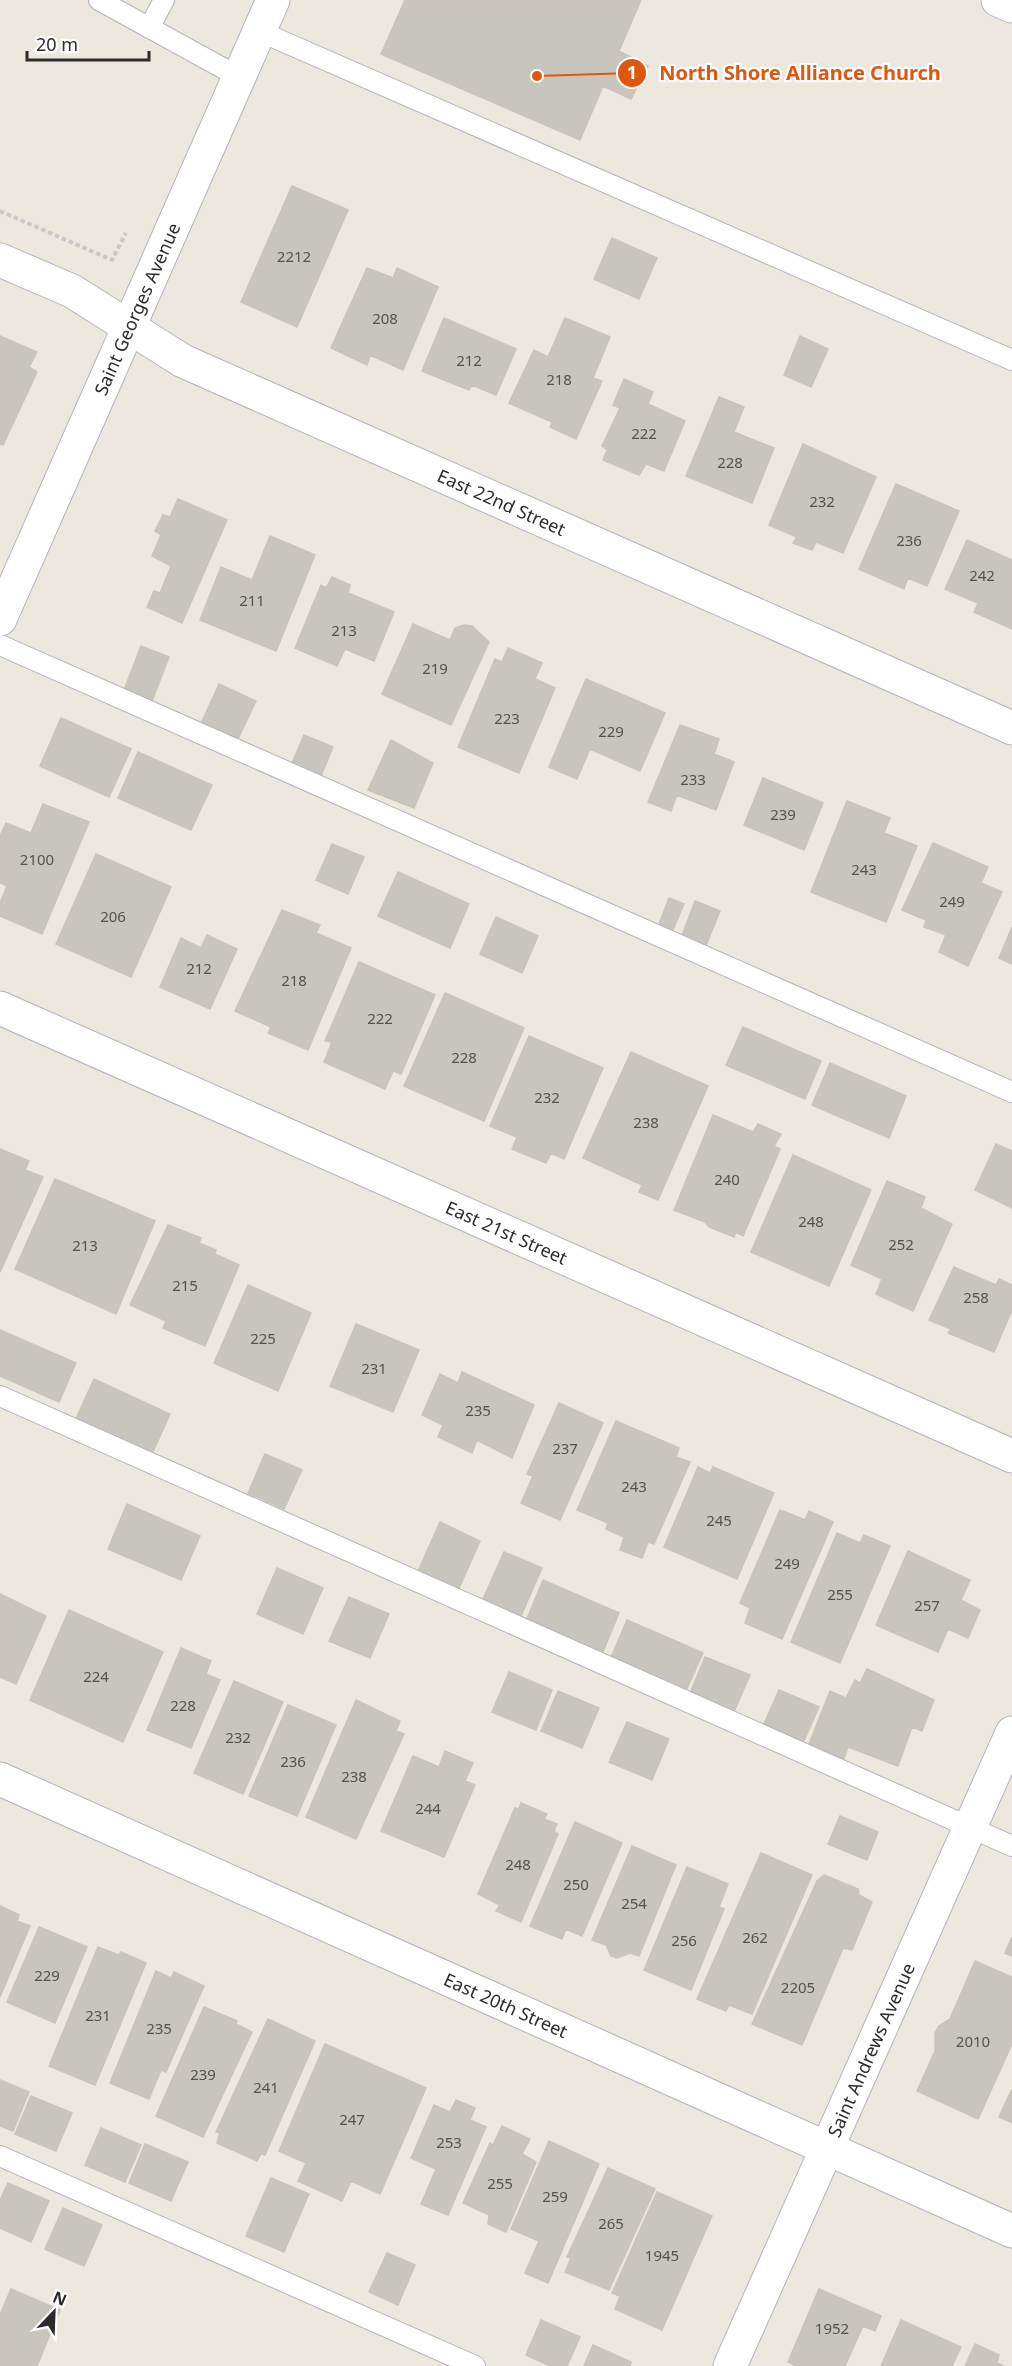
<svg xmlns="http://www.w3.org/2000/svg" width="1012" height="2366" font-family="'Noto Sans',sans-serif">
<style>
.building{fill:#c8c6bc;stroke:#c7c4b8;stroke-width:1.5}
.lines{fill:none;stroke-linecap:round;stroke-linejoin:round}
.service-casing{stroke:#b1b2be;stroke-width:22}
.minor-casing{stroke:#b1b2be;stroke-width:35}
.tertiary-casing{stroke:#b1b2be;stroke-width:35}
.path{stroke:#c8c8c8;stroke-width:4;stroke-dasharray:4.5 3;stroke-linecap:butt}
.service{stroke:#fff;stroke-width:20}
.minor{stroke:#fff;stroke-width:33}
.tertiary{stroke:#fff;stroke-width:33}
.labels{text-anchor:middle;dominant-baseline:central;stroke-width:4.5;stroke-linejoin:round;paint-order:stroke}
.number-label{font-size:15px;fill:#52524f}
.street-label{font-size:18px;fill:#2b2b2b;stroke:#fff}
.leader{fill:none;stroke:#df570e;stroke-width:2}
.callout-dot{fill:#df570e;stroke:#fff;stroke-width:2}
.mark-label{font-size:18px;text-anchor:middle;font-weight:bold;fill:#fff}
.callout-label{font-size:20px;text-anchor:middle;font-weight:bold;fill:#df570e;stroke:#fff;stroke-width:4.5;stroke-linejoin:round;paint-order:stroke}
</style>
<rect width="100%" height="100%" fill="#ece8de"/>
<path class="building" d="M405,0h236l-22,51 29,15 -17,33 -28,-13 -23,54 -199,-86z
M292,186l56,24 -51,117 -56,-25z
M612,238l45,20 -18,41 -45,-20z
M367,268l26,10 4,-10 41,19 -35,83 -33,-15 -3,10 -36,-17z
M444,318l72,31 -20,46 -24,-10 -3,5 -47,-19z
M565,318l45,19 -17,41 9,3 -26,58 -26,-12 2,-5 -43,-19 25,-53 14,7z
M0,336l37,16 -8,15 8,5 -34,73 -3,-1z
M800,336l28,13 -17,38 -27,-12z
M624,379l29,13 -5,12 37,17 -21,50 -18,-7 -7,11 -36,-15 4,-10 -5,-4 18,-38 -7,-3z
M719,397l25,10 -10,25 40,16 -22,55 -66,-27z
M803,444l73,33 -33,76 -27,-11 -4,8 -19,-7 4,-6 -28,-12z
M896,484l63,27 -32,75 -19,-8 -4,11 -45,-20z
M178,499l49,21 -45,103 -35,-16 7,-16 6,2 11,-27 -19,-10 9,-21 -6,-4 8,-16 7,2z
M270,536l45,19 -39,96 -76,-31 21,-53 31,13z
M967,540l45,20v69l-38,-17 4,-9 -33,-14z
M332,577l18,8 -2,8 46,19 -20,49 -29,-12 -8,17 -42,-18 26,-63 5,3z
M413,624l37,16 5,-12 9,-3 8,1 17,16 -38,83 -69,-31z
M141,646l28,11 -17,44 -28,-11z
M508,648l34,15 -7,16 20,9 -36,85 -61,-26 37,-88 7,3z
M586,679l79,34 -25,58 -50,-22 -13,30 -28,-12z
M219,684l37,17 -20,42 -36,-17z
M61,718l70,31 -22,48 -69,-31z
M680,725l39,14 -5,15 20,8 -18,48 -39,-15 -6,16 -23,-9z
M304,735l29,12 -14,34 -29,-13z
M391,740l42,23 -19,45 -46,-18z
M138,752l74,33 -21,45 -73,-32z
M763,778l60,25 -19,47 -60,-25z
M847,801l43,17 -6,15 33,13 -31,76 -75,-30z
M43,804l46,18 -47,112 -42,-18v-13l7,-17 -7,-3v-47l6,-13 25,10z
M933,843l55,24 -7,16 21,9 -34,74 -29,-14 7,-17 -22,-8 2,-7 -24,-10z
M332,844l32,13 -16,37 -32,-14z
M96,854l75,33 -40,90 -75,-33z
M398,872l71,32 -19,44 -72,-32z
M669,898l15,6 -12,28 -14,-5z
M695,901l25,10 -15,37 -24,-10z
M282,910l38,15 -4,8 35,15 -43,102 -40,-17 3,-6 -36,-16z
M496,917l42,19 -16,37 -42,-19z
M1012,927v37l-13,-6z
M207,935l30,14 -27,60 -50,-22 21,-49 20,10z
M359,962l76,33 -34,79 -8,-3 -8,18 -61,-27 8,-20 -7,-1z
M445,993l79,35 -40,93 -80,-35z
M743,1027l78,34 -16,38 -79,-34z
M529,1036l74,32 -39,91 -13,-6 -5,10 -34,-14 5,-12 -27,-11z
M631,1052l77,34 -50,114 -19,-8 3,-7 -59,-27z
M830,1063l76,33 -17,42 -77,-33z
M713,1115l40,17 5,-8 23,10 -7,12 6,3 -37,87 -7,-4 -2,5 -25,-10 -4,-5 -31,-12z
M996,1144l16,7v57l-37,-18z
M0,1149l29,12 -4,9 18,7 -43,95z
M793,1155l78,35 -42,96 -78,-34z
M55,1179l100,42 -39,93 -101,-45z
M887,1181l38,16 -4,11 31,16 -39,87 -37,-17 6,-15 -31,-14z
M168,1225l33,13 -2,5 17,7 -1,4 24,11 -34,81 -42,-18 3,-7 -36,-16z
M954,1267l42,18 3,-6 13,6v25l-18,42 -46,-19 3,-4 -22,-9z
M248,1285l63,28 -33,78 -64,-28z
M356,1324l63,26 -26,62 -63,-26z
M0,1330l76,33 -17,39 -59,-26z
M462,1372l72,33 -22,53 -35,-18 -5,13 -34,-16 5,-12 -21,-10 18,-41 18,9z
M94,1379l76,35 -19,42 -76,-35z
M559,1403l44,20 -43,97 -39,-17 12,-27 -6,-2z
M616,1421l63,27 -3,9 14,5 -36,82 -6,-2 -6,16 -22,-8 4,-13 -18,-8 2,-6 -31,-13z
M265,1454l37,16 -18,39 -36,-16z
M698,1467l12,6 3,-6 61,26 -37,86 -73,-32z
M127,1504l73,32 -19,44 -73,-31z
M780,1510l25,10 4,-9 24,11 -51,117 -37,-16 5,-15 -10,-5z
M440,1522l40,19 -25,56 -40,-19z
M837,1533l23,10 4,-8 26,11 -50,117 -49,-21z
M908,1551l62,29 -9,20 19,10 -12,28 -20,-9 -10,23 -62,-27z
M504,1552l38,16 -21,48 -38,-17z
M277,1568l46,20 -20,46 -46,-20z
M543,1580l76,33 -17,41 -76,-33z
M0,1594l46,22 -30,68 -16,-7z
M349,1597l40,17 -19,44 -41,-17z
M69,1610l94,42 -40,90 -93,-42z
M627,1620l76,33 -19,42 -75,-33z
M181,1648l30,13 -5,13 14,6 -29,68 -44,-18z
M705,1657l45,18 -17,39 -44,-18z
M867,1669l67,31 -12,31 -10,-4 -14,39 -50,-19 -6,17 -35,-15 23,-58 16,7 9,-18 5,3z
M509,1672l43,18 -16,40 -44,-18z
M234,1681l49,21 -40,92 -49,-21z
M779,1690l40,17 -16,36 -40,-17z
M558,1691l41,17 -17,40 -41,-17z
M356,1700l44,21 -4,10 8,3 -48,105 -50,-22z
M288,1705l48,20 -39,91 -48,-20z
M627,1722l42,17 -17,41 -43,-18z
M445,1751l28,12 -8,18 10,4 -31,72 -63,-26 32,-75 26,11z
M521,1803l26,11 -3,5 13,5 -3,7 4,3 -37,88 -25,-11 4,-6 -22,-11 37,-86 4,1z
M840,1816l38,16 -11,28 -39,-16z
M575,1822l47,21 -40,93 -16,-7 -4,10 -32,-13z
M632,1846l44,19 -37,91 -9,-3 -13,5 -6,-2 -5,-11 -14,-5z
M761,1853l51,22 -60,139 -23,-9 -3,6 -29,-12z
M687,1867l41,17 -9,23 5,2 -33,81 -47,-20z
M824,1875l34,14 1,6 13,7 -20,48 -9,-2 -41,97 -50,-21 65,-143z
M0,1906l19,9 -2,6 13,5 -30,71z
M39,1927l48,20 -32,76 -48,-21z
M1012,1937v19l-7,-3z
M98,1947l21,8 2,-3 25,11 -51,122 -46,-19z
M975,1961l37,16v67l-34,75 -61,-28 18,-40v-18l4,-7 11,-7z
M156,1971l15,7 3,-6 30,14 -38,86 -5,-2 -12,29 -39,-16z
M204,2007l33,14 -1,3 16,8 -49,105 -47,-21z
M268,2019l47,22 -50,114 -4,-1 -4,7 -40,-18 3,-10 -4,-1z
M325,2044l101,44 -46,106 -29,-13 -9,20 -44,-20 8,-18 -27,-12z
M0,2080l29,12 -16,39 -13,-5z
M1012,2089v34l-13,-6z
M31,2096l41,17 -16,38 -41,-17z
M456,2100l19,8 -5,12 16,7 -38,88 -27,-11 15,-35 -25,-11 23,-53 16,7z
M502,2126l28,13 -8,15 14,8 -30,70 -18,-8 1,-9 -26,-12 27,-60 3,2z
M101,2128l40,17 -16,37 -40,-17z
M549,2141l50,23 -51,119 -23,-10 14,-32 -28,-12z
M145,2144l43,18 -17,39 -42,-18z
M608,2168l47,21 -46,101 -44,-18 6,-14 -4,-1z
M271,2178l38,16 -25,58 -38,-16z
M8,2183l41,18 -18,41 -31,-14v-28z
M657,2192l55,24 -50,114 -47,-21 5,-13 -8,-3z
M63,2208l39,17 -18,41 -39,-17z
M387,2253l28,12 -17,40 -29,-13z
M11,2289l49,21 -23,56h-37v-51z
M819,2289l62,27 -6,15 -12,-5 -18,40h-49l-8,-4z
M541,2320l39,17 -13,29h-17l-24,-11z
M901,2320l60,27 -9,19h-71z
M975,2344l24,11 -2,8 7,3h-39z
M593,2345l38,17 -1,4h-46z"/>
<g class="lines">
<defs>
<path id="service" d="M99,0l140,77
M149,28l15,-28
M259,31l753,329
M0,645l1012,447
M0,1396l1012,450
M0,2156l475,210"/>
<g id="minor">
<path id="s1" d="M0,260l72,31 111,70 829,367"/>
<path id="s2" d="M0,1008l1012,448"/>
<path id="s3" d="M0,1779l1012,452"/>
<path id="s4" d="M730,2366l282,-633"/>
</g>
<g id="tertiary">
<path d="M998,0l14,6"/>
<path id="s5" d="M0,619l273,-619"/>
</g>
</defs>
<use href="#service" class="service-casing"/>
<use href="#minor" class="minor-casing"/>
<use href="#tertiary" class="tertiary-casing"/>
<path class="path" d="M0,211l112,49 14,-27"/>
<use href="#service" class="service"/>
<use href="#minor" class="minor"/>
<use href="#tertiary" class="tertiary"/>
</g>
<g class="labels">
<g class="number-label">
<text x="294" y="256">2212</text>
<text x="385" y="318">208</text>
<text x="469" y="360">212</text>
<text x="559" y="379">218</text>
<text x="644" y="433">222</text>
<text x="730" y="462">228</text>
<text x="822" y="501">232</text>
<text x="909" y="540">236</text>
<text x="982" y="575">242</text>
<text x="252" y="600">211</text>
<text x="344" y="630">213</text>
<text x="435" y="668">219</text>
<text x="507" y="718">223</text>
<text x="611" y="731">229</text>
<text x="693" y="779">233</text>
<text x="783" y="814">239</text>
<text x="37" y="859">2100</text>
<text x="864" y="869">243</text>
<text x="952" y="901">249</text>
<text x="113" y="916">206</text>
<text x="199" y="968">212</text>
<text x="294" y="980">218</text>
<text x="380" y="1018">222</text>
<text x="464" y="1057">228</text>
<text x="547" y="1097">232</text>
<text x="646" y="1122">238</text>
<text x="727" y="1179">240</text>
<text x="811" y="1221">248</text>
<text x="901" y="1244">252</text>
<text x="85" y="1245">213</text>
<text x="185" y="1285">215</text>
<text x="976" y="1297">258</text>
<text x="263" y="1338">225</text>
<text x="374" y="1368">231</text>
<text x="478" y="1410">235</text>
<text x="565" y="1448">237</text>
<text x="634" y="1486">243</text>
<text x="719" y="1520">245</text>
<text x="787" y="1563">249</text>
<text x="840" y="1594">255</text>
<text x="927" y="1605">257</text>
<text x="96" y="1676">224</text>
<text x="183" y="1705">228</text>
<text x="238" y="1737">232</text>
<text x="293" y="1761">236</text>
<text x="354" y="1776">238</text>
<text x="428" y="1808">244</text>
<text x="518" y="1864">248</text>
<text x="576" y="1884">250</text>
<text x="634" y="1903">254</text>
<text x="755" y="1937">262</text>
<text x="684" y="1940">256</text>
<text x="47" y="1975">229</text>
<text x="798" y="1987">2205</text>
<text x="98" y="2015">231</text>
<text x="159" y="2028">235</text>
<text x="973" y="2041">2010</text>
<text x="203" y="2074">239</text>
<text x="266" y="2087">241</text>
<text x="352" y="2119">247</text>
<text x="449" y="2142">253</text>
<text x="500" y="2183">255</text>
<text x="555" y="2196">259</text>
<text x="611" y="2223">265</text>
<text x="662" y="2255">1945</text>
<text x="832" y="2328">1952</text>
</g>
<g class="street-label">
<text stroke="none"><textPath href="#s5" startOffset="339">Saint Georges Avenue</textPath></text>
<text stroke="none"><textPath href="#s1" startOffset="558">East 22nd Street</textPath></text>
<text stroke="none"><textPath href="#s2" startOffset="554">East 21st Street</textPath></text>
<text stroke="none"><textPath href="#s3" startOffset="554">East 20th Street</textPath></text>
<text stroke="none"><textPath href="#s4" startOffset="346">Saint Andrews Avenue</textPath></text>
</g>
</g>
<path class="leader" d="M537 76L632 73"/>
<g class="callout-dot">
<circle cx="537" cy="76" r="6"/>
<circle cx="632" cy="73" r="15"/>
</g>
<g class="mark-label">
<text x="632" y="79">1</text>
</g>
<g class="callout-label">
<text x="800" y="80">North Shore Alliance Church</text>
</g>
<g transform="translate(54 2312) rotate(23)" stroke="#ffffff" stroke-width="4.5" paint-order="stroke">
<path d="M0-4.5L10 22L0 15L-10 22Z" fill="#2b2b2b"/>
<text y="-9" font-size="16" font-weight="bold" text-anchor="middle" fill="#2b2b2b">N</text>
</g>
<path d="M27 51v9h122v-9" fill="none" stroke="#2b2b2b" stroke-width="3"/>
<text x="36" y="51" font-size="18" fill="#2b2b2b" stroke="#ffffff" stroke-width="4.5" paint-order="stroke">20 m</text>
</svg>
